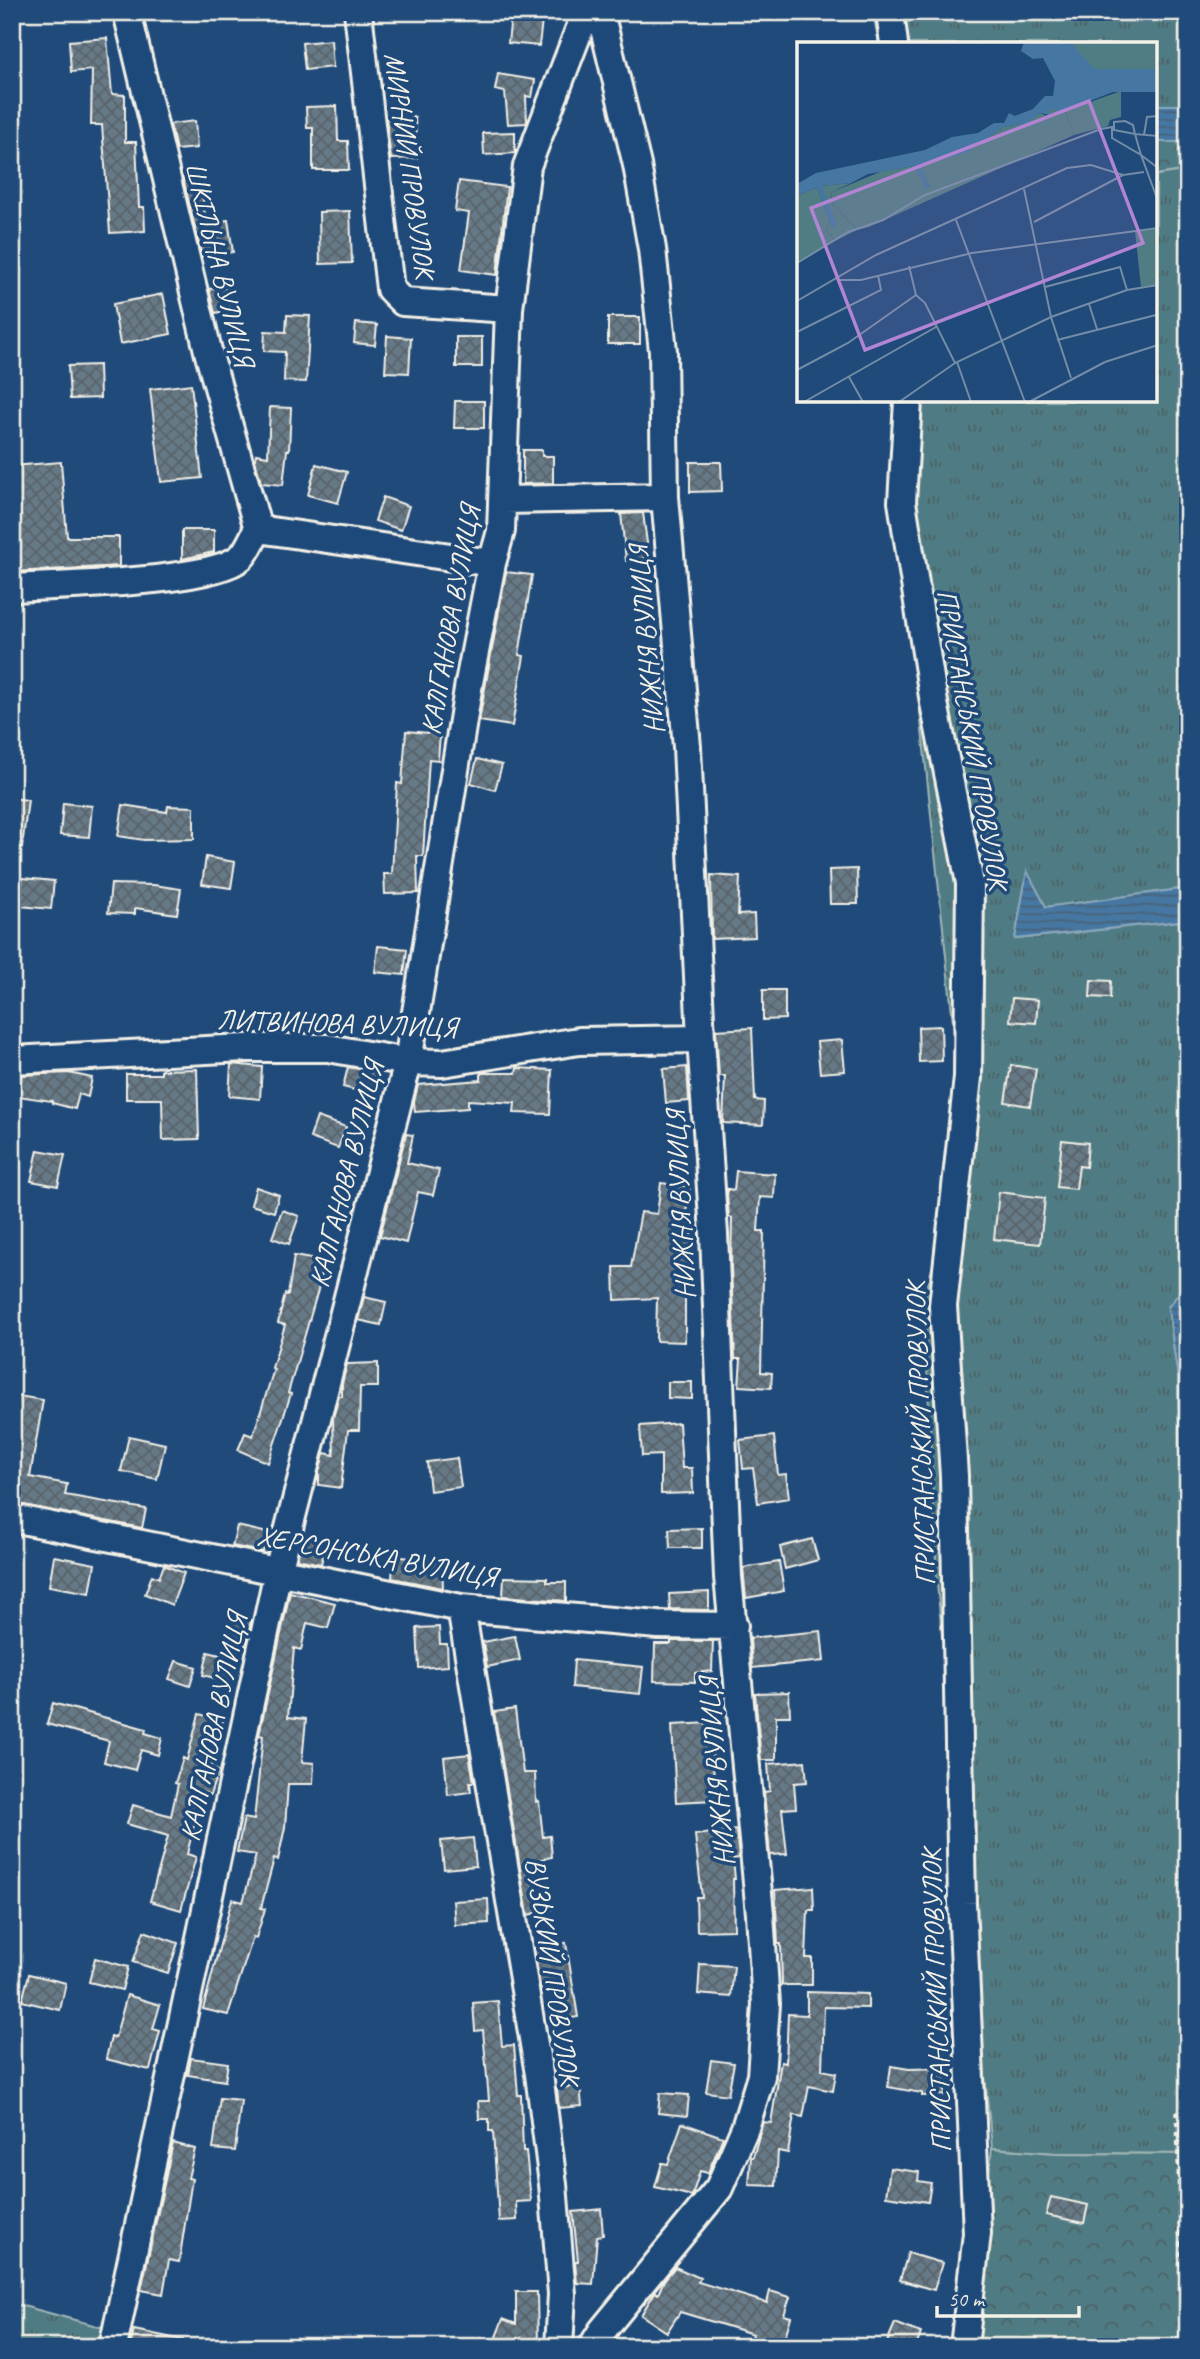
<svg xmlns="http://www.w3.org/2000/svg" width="1200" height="2359" font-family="Caveat,sans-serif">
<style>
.grass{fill:url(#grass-tufts);stroke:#a2b6b6;stroke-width:2}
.forest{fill:url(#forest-crowns);stroke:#a2b6b6;stroke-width:2}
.water{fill:url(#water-rules);stroke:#8ba8be;stroke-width:2}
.building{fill:url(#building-cross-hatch);stroke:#f4f1e8;stroke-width:2}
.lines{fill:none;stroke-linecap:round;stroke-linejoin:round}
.minor-casing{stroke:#f4f1e8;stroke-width:32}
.path{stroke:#f4f1e8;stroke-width:3.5;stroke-dasharray:5 5;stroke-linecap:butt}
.minor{stroke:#1f4a7a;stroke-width:26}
.labels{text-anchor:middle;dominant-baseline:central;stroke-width:7;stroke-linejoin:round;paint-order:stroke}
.street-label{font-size:28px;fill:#f4f1e8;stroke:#1f4a7a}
.inset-road{fill:none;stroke:#748da6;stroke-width:2}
.view{fill:#b185d1;fill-opacity:0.15;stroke:#b185d1;stroke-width:3.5}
.inset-edge{fill:none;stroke:#f4f1e8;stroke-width:3.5}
</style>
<defs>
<pattern id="grass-tufts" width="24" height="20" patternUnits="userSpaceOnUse" patternTransform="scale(1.75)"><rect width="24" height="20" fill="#507c84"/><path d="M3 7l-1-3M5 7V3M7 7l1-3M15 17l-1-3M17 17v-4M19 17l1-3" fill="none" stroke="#4c6265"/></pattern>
<pattern id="forest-crowns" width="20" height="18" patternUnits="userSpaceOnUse" patternTransform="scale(1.75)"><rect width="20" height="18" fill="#507c84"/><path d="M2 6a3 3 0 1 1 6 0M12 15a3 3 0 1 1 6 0" fill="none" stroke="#4c6265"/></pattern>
<pattern id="water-rules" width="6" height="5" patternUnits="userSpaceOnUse" patternTransform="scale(1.75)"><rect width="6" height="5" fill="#4577a2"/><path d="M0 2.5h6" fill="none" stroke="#476074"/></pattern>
<pattern id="building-cross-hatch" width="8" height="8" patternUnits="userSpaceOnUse" patternTransform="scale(1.75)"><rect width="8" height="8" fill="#667987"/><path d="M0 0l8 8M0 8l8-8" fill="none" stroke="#59636a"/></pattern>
</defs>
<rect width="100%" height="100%" fill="#1f4a7a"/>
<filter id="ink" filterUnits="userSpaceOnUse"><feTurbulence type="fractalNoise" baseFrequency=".0143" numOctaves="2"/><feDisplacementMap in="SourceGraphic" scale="14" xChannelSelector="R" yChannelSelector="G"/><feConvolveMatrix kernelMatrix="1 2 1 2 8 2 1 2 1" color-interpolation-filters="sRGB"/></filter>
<g filter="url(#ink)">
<path class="grass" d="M873,12h315v93h-32v-61h-277z
M1188,170v718l-142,19 -19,-35 -12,67 173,-19v225l-7,48 6,91 -19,23 10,71 2,95 8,23v658l-133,-1 -63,-5 -55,-564 -13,-284 16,-63 17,-177 -51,-481 -13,-178h263v-226z
M12,2303l96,26 -6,18h-90z"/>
<path class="forest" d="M1156,142h32v28l-32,5z
M992,2148l63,5 133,1v193h-219z"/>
<path class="water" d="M1156,105h32v37h-32z
M1027,871l19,36 142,-19v32l-173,19z
M1188,1124v372l-8,-23 -2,-95 -10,-71 19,-23 -6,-91z"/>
<path class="building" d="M511,16l31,4 -3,26 -31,-3z
M107,38l5,56 13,1v47h11l3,65h5l1,24 -35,2 -8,-108h-11l1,-55 -21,2 -2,-31z
M331,40l2,27 -28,3 -3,-27z
M498,74l37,6 -3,17 -6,-1 1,27 -19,1 -3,-32 -10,-2z
M337,106l1,35h10l1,29h-36v-42h-6l-1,-21z
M415,117l2,41 -26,1 -5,-41z
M195,121l2,27 -21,2 -6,-26z
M515,132v21l-31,2 -1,-22z
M200,175l6,49 22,-4 5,32 -31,5 -19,-79z
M459,181l48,6 -10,88 -36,-5 8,-57 -14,-2z
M350,211l2,52 -32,1 -1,-52z
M225,286l5,24 -15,3 -6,-24z
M163,294l8,40 -51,10 -7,-40z
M287,315l23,1 -4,66 -22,-1 1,-29 -21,-1 1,-20 21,1z
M608,317h32v27h-32z
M356,323l21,2 -2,20 -21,-2z
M387,336l24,2 -2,35 -24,-1z
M456,337h26v30h-26z
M99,365l1,33 -30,1 -2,-33z
M191,384l11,94 -41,4 -11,-93z
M455,401h29v27h-30z
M270,407l21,1 -2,42h-2l-4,35 -22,-2 -6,-23 1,-6 12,2z
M523,450h19v6h11v27l-30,1z
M61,462l6,75h52v29l-107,6v-106z
M690,462h31l1,29 -32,1z
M316,464l31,8 -9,31 -30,-8z
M383,497l26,9 -8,24 -26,-9z
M643,513l6,45 -23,3 -5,-47z
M182,530h32v22l-32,7z
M506,572l26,3 -13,80 5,1 -12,70 -33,-5z
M406,731l34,3 -2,26 -9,-1 -6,97h-6l1,37 -33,1 -1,-20h8l5,-91 5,1z
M477,759l25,6 -7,25 -24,-7z
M12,798l16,2 -6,47h-10z
M63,803l29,3 -3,31 -29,-2z
M123,805l44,7 1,-6 26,1v32l-50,1 -26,-4z
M206,857l29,5 -4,26 -29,-4z
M857,869l1,35h-28l-1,-34z
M711,875l29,2 -2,38 16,-1 1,23 -43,2z
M22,878l32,3 -3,28 -31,-3z
M111,884l43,1 27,4 -4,25 -42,-6v6l-27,-1z
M378,946l29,3 -3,26 -29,-3z
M1091,980l20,1 -1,17 -20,-1z
M763,990h22v29l-22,1z
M1012,998l26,2 -2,23 -26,-2z
M941,1026l1,35 -23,1 -1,-35z
M752,1028l3,72 9,1 -1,24 -40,-2 2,-47h-6l-3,-46z
M842,1040l3,31 -25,2 -3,-31z
M231,1064l31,3 -2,32 -31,-3z
M1011,1065l25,4 -6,37 -25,-4z
M348,1067l32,6 -6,22 -31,-8z
M687,1067l2,34 -23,2 -3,-34z
M517,1068l35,2 -2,44 -36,-1 1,-10 -47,-3v8l-53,4 -1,-10 4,-17 63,-5v-7h35z
M197,1069l2,70 -36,1 -1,-41h-36v-25h35v-4z
M69,1073l23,5 -4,19 -9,-3 -4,15 -23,-6v-2l-34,-5 3,-21z
M317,1117l29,10 -8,21 -28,-10z
M406,1134l7,1 -6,28 32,7 -6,25 -15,-3 -12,51 -26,-7z
M1062,1140l26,3 -2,24 -7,-1 -3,23 -19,-2z
M38,1150l27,5 -7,31 -27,-5z
M736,1171l39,3 -1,24 -14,-1 -2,34h6l-3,141 11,1 -1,15 -32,-2 2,-27h-6l-4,-92 1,-49 -3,-1 -2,-22 1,-6 6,1z
M661,1183l29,4 -5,32 9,2 -9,48v73l-29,-1 1,-43 -42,2 -1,-33h17l10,-55 16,2z
M256,1187l23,8 -5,17 -23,-7z
M999,1192l46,6 -5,46 -46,-5z
M282,1210l17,6 -10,28 -17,-6z
M294,1256l29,5 -5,29 -30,103 3,1 -23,69 -30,-13 7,-17 8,3 21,-67 -2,-1 13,-43 -7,-2 7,-29 3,1z
M364,1297l22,5 -5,23 -23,-5z
M378,1363v24h-18l-1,43h-11l-7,58 -22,-3v-13l5,-19 10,2 -1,-37 6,-22h3v-12l5,-20z
M668,1382h24v17l-24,-1z
M12,1395l31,5 -13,77 37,7 -2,11 81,14 -4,19 -130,-25z
M679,1423l3,45h10l1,25 -32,1v-39l-19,1 -2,-30z
M129,1436l36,8 -8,35 -36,-8z
M774,1436l4,39 8,-1 3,24 -31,5 -5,-35 -10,1 -3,-29z
M457,1458l4,29 -31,4 -3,-29z
M237,1526l31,7 -5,19 -31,-6z
M702,1528v20h-32l-1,-19z
M303,1537l23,5 -5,22 -24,-5z
M812,1539l6,21 -33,9 -5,-22z
M54,1556l41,8 -5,29 -41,-7z
M394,1556l48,6 1,26 -51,-10z
M779,1562l5,29 -38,7 -3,-30z
M164,1565l20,8 -12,32 -27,-11 7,-19 7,3z
M504,1577l43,1v4h19v19l-63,-5z
M290,1592l45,11 -7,25 -21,-5 -6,27 -7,-2 -6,69 18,2 -4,43 12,1 -1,21h-25l-3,43 -7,33 -4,-1 -13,49 4,1 -9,29 -3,-1 -25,78 -25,-6 29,-110 11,3 13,-47 -19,-3 7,-34 10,2 9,-84 -4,-1z
M709,1592v18l-39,-1 -1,-15z
M234,1615l17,5 -5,26 -19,-6z
M439,1627l1,17h7l1,22 -29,2 -2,-40z
M821,1631l3,30 -72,7 -2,-30z
M515,1636l5,24 -33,7 -4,-25z
M671,1641h42l-1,30 -17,2v9l-41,-1 1,-37h16z
M208,1652l28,7 -6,23 -27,-7z
M574,1660l69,7 -3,27 -68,-7z
M176,1661l20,6 -6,19 -21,-7z
M789,1692l1,24h-14v44h-15l-6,-67z
M53,1703l93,26 -1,4 17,5 -4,17 -17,-5 -6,20 -31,-8 5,-21 -62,-17z
M515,1709l8,64h12l1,29 3,-1 4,36 7,-1 2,21 -11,2 11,50 -24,6 -34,-203z
M199,1714l24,6 -12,48 7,3 -8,24 -8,-3 -15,62 9,3 -15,53 -31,-9 18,-65 -41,-12 6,-19 38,11 7,-32 -3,-1 8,-25 4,2z
M711,1723l4,77 -39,2 -4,-77z
M469,1754l5,28h-4l1,10 -23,3 -4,-38z
M805,1761l2,21 -13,1 2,25 -14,1 5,45 -17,1 -6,-63 6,-1 -2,-27z
M736,1830l3,28 -6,1 2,20h-2l1,51 -37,1 -1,-34h6l-7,-62z
M473,1838l3,28 -32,3 -3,-28z
M813,1887l1,23h-6l-2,48h6v27h-30l-1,-41h-3l-3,-54z
M488,1899l1,24 -34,2 -2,-24z
M144,1931l34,12 -10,30 -35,-11z
M566,1943l12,74 -20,3 -5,-30 -12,3 -7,-45z
M95,1958l33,9 -6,23 -33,-8z
M700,1964l34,2 -3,31 -33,-3z
M29,1974l37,9 -6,27 -38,-9z
M807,1992l61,2v14l-44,-1 -2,63 14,3 -3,18 -24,-5 -6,31 -9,-2 -6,38 -10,-2 -2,35 -27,-1 2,-28h2l10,-35 8,1 10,-61 5,1 2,-49 19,1z
M127,1995l33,10 -7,24 7,2 -10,39 -44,-11 5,-22 4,1z
M498,2001l4,45 12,-1 4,50h3l2,56h3l5,50 -15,1 1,18 -18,1 -6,-90h-4v-12h-10l-1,-18h11l-6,-71 -8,1 -2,-28z
M191,2058l37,5 -3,18 -37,-6z
M711,2060l23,3 -6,32 -22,-3z
M891,2066l18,3 35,-1 1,27 -23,1v-3l-34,-6z
M580,2086l2,20 -23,2 -2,-20z
M660,2093l29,2 -2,21 -29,-3z
M220,2098l21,2 -6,51 -22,-2z
M682,2123l41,14 -15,36 -8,-2 -8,25 -37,-9 7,-24 6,1z
M173,2143l22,6 -7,29 4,1 -13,83 -10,-2 -6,34 -22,-4z
M890,2168l29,4 -1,9 13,2 -3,19 -42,-6z
M1051,2197l37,8 -4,18 -38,-8z
M601,2209l2,26 -6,1 -4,48 -16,-1 -2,-22h3l-5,-49z
M908,2253l34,10 -8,27 -34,-10z
M675,2267l25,11 -2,4 69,21 3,-12 20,6 -6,18 7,2 -9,30h-33l4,-13 -73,-22 -13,20 -26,-17 14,-23 3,2 6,-14z
M516,2292h21l1,55h-32l-12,-5 9,-23 13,5z
M895,2323l26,10 -5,14h-31z
M134,2330l49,10 -1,7h-52z"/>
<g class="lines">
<defs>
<path id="minor" d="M127,12l82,343 49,174
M358,12l32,277 13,13 106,7
M890,12l4,32
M908,401l-6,101 32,201 36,180 -2,194 -25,229 11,170 8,427 15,330 -13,114
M504,500l161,-3
M12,588c45,-3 200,-5 229,-31 7,-6 12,-20 17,-28l234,34
M12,1060l233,-12h83l80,14 34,1 137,-22 122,-2
M12,1518l449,90 197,17 76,1
M461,1608l78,466 14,110 9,110 -3,53
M113,2347l165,-776 130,-509 61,-379 23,-120 9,-32 8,-222 18,-143 59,-154
M592,2347l10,-16 117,-143 26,-60 16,-52 5,-72 -6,-90 -32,-337 -14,-343 -13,-195 -14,-292 -22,-250 -2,-146 -11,-102 -15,-84 -37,-153"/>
</defs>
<use href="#minor" class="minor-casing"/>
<path class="path" d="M1177,2111l5,236"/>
<use href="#minor" class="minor"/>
</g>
</g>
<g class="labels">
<g class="street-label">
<text transform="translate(410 165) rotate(82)">МИРНИЙ ПРОВУЛОК</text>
<text transform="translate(220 264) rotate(76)">ШКІЛЬНА ВУЛИЦЯ</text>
<text transform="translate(450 620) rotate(-80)">КАЛГАНОВА ВУЛИЦЯ</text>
<text transform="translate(646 640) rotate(-95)">НИЖНЯ ВУЛИЦЯ</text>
<text transform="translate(973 739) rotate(80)">ПРИСТАНСЬКИЙ ПРОВУЛОК</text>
<text transform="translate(337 1023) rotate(2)">ЛИТВИНОВА ВУЛИЦЯ</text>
<text transform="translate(346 1174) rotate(-76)">КАЛГАНОВА ВУЛИЦЯ</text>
<text transform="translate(680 1205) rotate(-93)">НИЖНЯ ВУЛИЦЯ</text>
<text transform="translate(920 1434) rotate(-92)">ПРИСТАНСЬКИЙ ПРОВУЛОК</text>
<text transform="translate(377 1556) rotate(10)">ХЕРСОНСЬКА ВУЛИЦЯ</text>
<text transform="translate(213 1727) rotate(-78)">КАЛГАНОВА ВУЛИЦЯ</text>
<text transform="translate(716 1772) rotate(-95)">НИЖНЯ ВУЛИЦЯ</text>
<text transform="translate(553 1971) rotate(81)">ВУЗЬКИЙ ПРОВУЛОК</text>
<text transform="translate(936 2001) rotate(-92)">ПРИСТАНСЬКИЙ ПРОВУЛОК</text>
</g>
</g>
<g transform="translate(797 42)">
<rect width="360" height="360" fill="#1f4a7a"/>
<path d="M259,65l9,4 9,24 -205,92 -12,3 -26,-28 1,-10 50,-21 32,-5 16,21 -11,-21 47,-14 37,-25 21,-4 16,-10 7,3 2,-8zM20,145l13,34 -4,9 9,11 -38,23v-68zM360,187v57l-16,1 -6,-56z" fill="#507c84"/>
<path d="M324,49v26l-11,3 -2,6 -34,9 -9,-24zM54,141l-19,9 -1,10 26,28 -22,11 -9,-11 4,-9 2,6 -11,-41z" fill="#507c84"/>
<path d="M265,0h95v28l-63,-1z" fill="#507c84"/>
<path d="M227,0h46l24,27h63v23h-44l-52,20 -12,-4 1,7 -10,-2 -12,10 -25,4 -37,26 -47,12 11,22 -9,2 4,-4 -11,-19 -46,8 -17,9 -29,3 15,40 -5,1 -15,-40 -20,9v-12l19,-11 109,-23 27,-13 26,-4 16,-10h10l5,-10 6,3 18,-7 12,-13h8l2,-15 -12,-23 -10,1 -12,-8z" fill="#4577a2"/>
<path class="inset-road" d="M328,79l8,4 2,9 -21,-4v-8zM347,93l3,-18 11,-1M361,94l-23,-2 6,21 17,13M227,147l27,128 20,61M159,178l69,182M237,180l89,-47M0,221l51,-31 35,-12 42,-25 176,-66 11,-2v11l29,17 17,46M112,224l7,29 9,8 30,60M41,238h23l111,-27 186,-25M248,245l75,-20 7,23M0,259l79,-46 191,-87 24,-3 32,10 21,-3M292,262l8,25M0,290l84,-42 -3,-15M260,298l99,-25M160,320l14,40M0,328l51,-27 68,-48M52,335l14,25M7,360l132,-75M102,360l56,-39 96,-46 76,-27 31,-5M232,360l76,-40 53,-17"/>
<path class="view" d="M292,59l54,142 -278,107 -54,-142z"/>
<rect width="360" height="360" class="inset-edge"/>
</g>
<rect width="1200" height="2359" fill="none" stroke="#1f4a7a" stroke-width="42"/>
<rect x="21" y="21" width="1158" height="2317" fill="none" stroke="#f4f1e8" stroke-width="2.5" filter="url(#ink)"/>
<path d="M937 2306v10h142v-10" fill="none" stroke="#f4f1e8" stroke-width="3.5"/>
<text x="948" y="2306" font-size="21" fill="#f4f1e8" stroke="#1f4a7a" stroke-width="5" paint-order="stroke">50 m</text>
</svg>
